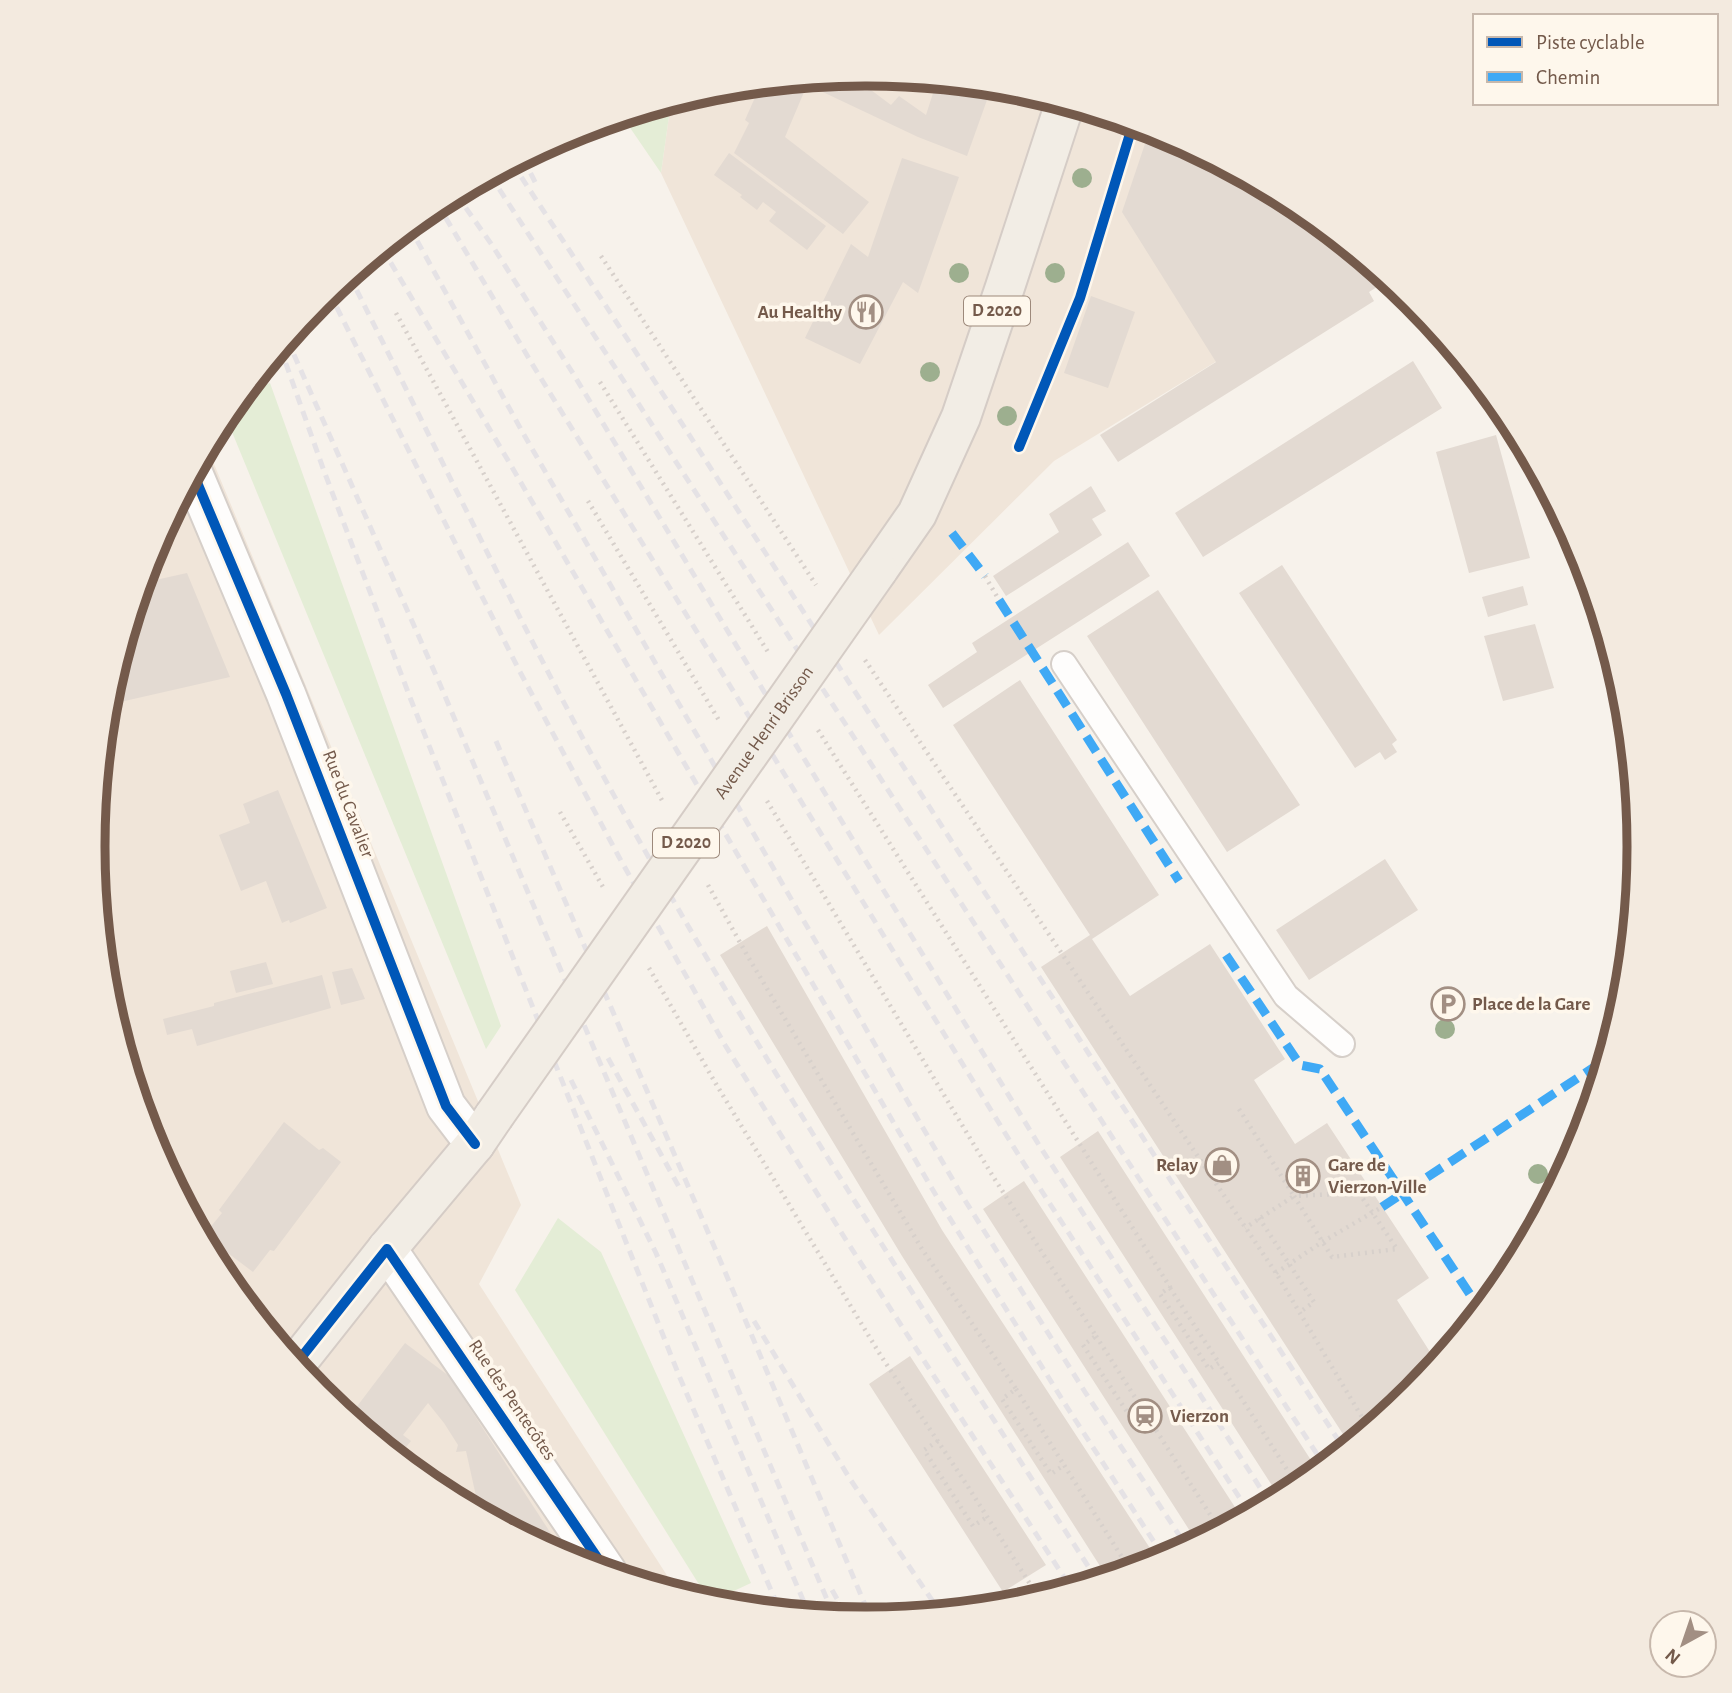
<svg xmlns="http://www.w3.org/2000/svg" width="1732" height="1693" font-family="'Alegreya Sans',sans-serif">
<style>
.residential{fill:#f0e5d9}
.green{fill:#e4edd6}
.building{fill:#e3dad2}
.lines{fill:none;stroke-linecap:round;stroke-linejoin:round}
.lane-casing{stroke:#d6cfc9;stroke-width:28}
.street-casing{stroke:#d6cfc9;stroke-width:42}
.primary-casing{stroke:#d5ccc6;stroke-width:42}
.path{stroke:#d7d0cb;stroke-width:4.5;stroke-dasharray:2 5;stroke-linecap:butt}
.lane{stroke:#fefdfc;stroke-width:24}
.street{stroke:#fefdfc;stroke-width:38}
.primary{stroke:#f2ede5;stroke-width:38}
.rail{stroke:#e5e2e5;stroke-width:5;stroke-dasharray:10 7;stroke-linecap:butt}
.primary-bridge-casing{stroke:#d5ccc6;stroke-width:42;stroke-linecap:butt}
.primary-bridge{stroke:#f2ede5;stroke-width:38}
.quiet{stroke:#3fa9f5;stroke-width:9;stroke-dasharray:18 9;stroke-linecap:butt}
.cycleway-casing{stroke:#fef7ec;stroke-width:15}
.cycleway{stroke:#0057b8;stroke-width:10}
.tree{fill:#9daf8f}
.labels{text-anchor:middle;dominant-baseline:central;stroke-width:7;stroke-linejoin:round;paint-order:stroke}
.shield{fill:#fef7ec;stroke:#9d897b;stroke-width:2}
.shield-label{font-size:18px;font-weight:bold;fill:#745a4b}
.poi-label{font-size:19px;font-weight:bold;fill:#745a4b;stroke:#fef7ec;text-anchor:start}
.street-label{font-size:19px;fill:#745a4b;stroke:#fef7ec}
.rim{fill:none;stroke:#745a4b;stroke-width:9}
</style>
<rect width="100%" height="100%" fill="#f7f2eb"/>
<path class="residential" d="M866,74l151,14 145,45 134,71 76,62 -318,195 -175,174 -218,-462 10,-71 45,-14z
M207,447l314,758 -42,79 200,310 -109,-34 -134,-71 -117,-96 -96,-117 -71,-134 -44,-145 -15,-151 15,-151 44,-145z"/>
<path class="green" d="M671,102l-10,71 -39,-57z
M270,383l231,643 -15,23 -261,-634 18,-22z
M558,1218l43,34 150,331 -41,19 -195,-312z"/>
<path class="building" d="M851,75l40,30 8,-9 27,19 9,-28 -17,-5 1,-3 73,7 -25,70 -49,-19 -110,-52 3,-6z
M798,80l9,5 -22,52 84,65 -26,32 -109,-81 15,-30 -4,-3 16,-36z
M1150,129l12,4 134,71 92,76 -19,12 5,9 -256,161 -18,-27 116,-73 -94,-150z
M729,153l97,73 -19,24 -38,-29 7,-9 -13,-10 -6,8 -17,-13 2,-2 -28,-20z
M902,158l57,19 -41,116 -15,-11 -43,82 -55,-26 46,-94 17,13z
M1091,296l44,16 -27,76 -44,-15z
M1413,361l29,47 -239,149 -28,-44z
M1496,435l34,123 -61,15 -33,-121z
M1091,486l15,25 -14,8 10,16 -96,61 -13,-20 66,-44 -10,-18z
M1128,542l22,34 -207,132 -15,-23 49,-33 -5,-9z
M1282,565l115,175 -5,4 5,8 -12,8 -5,-8 -25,16 -116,-175z
M187,573l43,104 -123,28 1,-10 34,-112z
M1523,586l5,19 -40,12 -6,-20z
M1158,590l142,215 -73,47 -140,-216z
M1535,624l19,64 -51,13 -19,-65z
M1020,680l139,215 -67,44 38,57 80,-52 75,115 -31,21 41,64 32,-21 102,155 -32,22 40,63 -25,30 -62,52 -309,-478 49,-32 -137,-210z
M278,790l49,118 -37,15 -1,-3 -7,3 -16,-42 -25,10 -22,-56 31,-12 -7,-19z
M1385,859l33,51 -109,70 -33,-50z
M767,926l175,304 217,332 -52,15 -205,-321 -182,-301z
M266,962l7,22 -37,9 -6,-22z
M352,968l13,31 -24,6 -9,-33z
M322,975l9,33 -134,38 -5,-17 -25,6 -4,-16 51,-13v-3z
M284,1122l35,28 4,-2 18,14 -67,89 -4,-1 -17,22 -49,-37 18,-22 -3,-3z
M1098,1131l220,340 -23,18 -15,9 -220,-341z
M1024,1181l218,337 -45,24 -214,-333z
M405,1343l44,33 119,184 -93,-50 7,-5 -6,-9 -10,-45 -10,1 2,-7 -14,-22 -16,-20 -25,32 8,6 -13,16 -49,-40z
M910,1356l136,209 -43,27 -134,-208z"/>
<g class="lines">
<defs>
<path id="lane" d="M1064,664l222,332 56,48"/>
<path id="street" d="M193,473l93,221 160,412 29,38
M387,1249l220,323"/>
<path id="primary" d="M878,570l39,-56 44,-97 44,-130 60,-184
M296,1364l91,-115 88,-105 19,-28"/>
</defs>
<use href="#lane" class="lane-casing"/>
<use href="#street" class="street-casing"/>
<use href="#primary" class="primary-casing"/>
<path class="path" d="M601,256l215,329
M396,313l268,491
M600,382l168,270
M588,501l132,221
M985,576l14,24
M865,660l411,613 93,156
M818,730l352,557 -10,7 49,75 10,-6 79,124
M767,801l227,377 102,158 -13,9 50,76 12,-8 75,117
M560,812l43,75
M708,885l39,70 175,294 94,140 -14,10 49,75 13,-9 66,105
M649,968l67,116 165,272 82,123 76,119
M1239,1109l55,87 -49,32
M1359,1193l38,56 -65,8 -38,-61 65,-3 10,-6 34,6
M1259,1218l55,84 -14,10
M1276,1273l46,-31 60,-35
M1170,1288l49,75
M1096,1336l49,77
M1016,1389l48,76
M938,1441l-14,9 49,76 14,-9"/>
<use href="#lane" class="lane"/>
<use href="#street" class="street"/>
<use href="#primary" class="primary"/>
<path class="rail" d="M523,158l14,28
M512,163l94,143 738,1143
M490,175l95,146 739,1144
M456,194l36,51 82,130 285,475 180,295 231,358
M437,203l97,164 487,792 229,355
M409,226l114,207 438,761 124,198 102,155
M382,248l117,197 442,759 124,200 100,155
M349,275c80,158 156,318 239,473 155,286 333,559 509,832
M329,292l190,378 100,187 106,188 121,195 225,348
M287,339l152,343 395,934
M280,347l44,124 87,229 107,270 162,408 100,233
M496,741l227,526 148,352
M608,1058l71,129
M571,1080l85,173 153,361
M754,1321l96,158 90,133
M832,1590l16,28"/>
<defs>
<g id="primary-bridge">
<path id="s1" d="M494,1116l384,-546"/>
</g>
</defs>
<use href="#primary-bridge" class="primary-bridge-casing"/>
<use href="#primary-bridge" class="primary-bridge"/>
<path class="quiet" d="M952,533l33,43
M999,600l180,281
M1226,955l74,110 20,4 159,239v4
M1382,1207l223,-147"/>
<defs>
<path id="cycleway" d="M1019,447l61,-149 53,-174
M193,473l93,221 160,412 29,38
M296,1364l91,-115 220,323"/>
</defs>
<use href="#cycleway" class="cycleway-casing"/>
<use href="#cycleway" class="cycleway"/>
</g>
<g class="tree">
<circle cx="1082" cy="178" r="10"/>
<circle cx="959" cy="273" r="10"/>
<circle cx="1055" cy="273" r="10"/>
<circle cx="930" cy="372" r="10"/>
<circle cx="1007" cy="416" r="10"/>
<circle cx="1445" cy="1029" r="10"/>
<circle cx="1538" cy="1174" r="10"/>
</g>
<defs>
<symbol id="restaurant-ring" viewBox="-11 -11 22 22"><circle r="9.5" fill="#fef7ec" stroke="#a28f83" stroke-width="1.5"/><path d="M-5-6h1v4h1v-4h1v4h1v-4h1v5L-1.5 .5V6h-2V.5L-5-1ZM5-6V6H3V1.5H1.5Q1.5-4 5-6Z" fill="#a28f83"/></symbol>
<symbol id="parking-ring" viewBox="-11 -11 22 22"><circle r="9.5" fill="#fef7ec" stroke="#a28f83" stroke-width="1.5"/><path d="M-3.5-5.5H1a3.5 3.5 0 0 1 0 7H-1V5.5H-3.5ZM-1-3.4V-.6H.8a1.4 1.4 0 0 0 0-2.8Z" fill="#a28f83"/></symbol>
<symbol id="shop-ring" viewBox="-11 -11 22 22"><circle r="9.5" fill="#fef7ec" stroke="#a28f83" stroke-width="1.5"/><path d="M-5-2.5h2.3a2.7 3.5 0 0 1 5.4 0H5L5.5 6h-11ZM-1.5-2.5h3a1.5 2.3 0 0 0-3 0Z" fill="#a28f83"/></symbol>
<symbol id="building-ring" viewBox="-11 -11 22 22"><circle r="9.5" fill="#fef7ec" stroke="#a28f83" stroke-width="1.5"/><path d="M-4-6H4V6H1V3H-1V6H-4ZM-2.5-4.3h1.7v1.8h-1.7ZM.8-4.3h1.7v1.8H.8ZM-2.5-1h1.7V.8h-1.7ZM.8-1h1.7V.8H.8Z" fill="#a28f83"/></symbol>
<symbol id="station-ring" viewBox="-11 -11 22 22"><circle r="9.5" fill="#fef7ec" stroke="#a28f83" stroke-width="1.5"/><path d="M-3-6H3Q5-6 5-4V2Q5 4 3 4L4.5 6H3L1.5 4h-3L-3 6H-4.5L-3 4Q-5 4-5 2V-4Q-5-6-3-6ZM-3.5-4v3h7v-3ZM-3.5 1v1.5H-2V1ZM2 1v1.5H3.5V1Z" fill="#a28f83"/></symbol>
</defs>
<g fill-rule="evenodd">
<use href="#restaurant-ring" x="847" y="293" width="38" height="38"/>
<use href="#parking-ring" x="1429" y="985" width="38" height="38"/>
<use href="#shop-ring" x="1203" y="1146" width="38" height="38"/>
<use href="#building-ring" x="1284" y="1157" width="38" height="38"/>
<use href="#station-ring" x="1126" y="1397" width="38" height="38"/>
</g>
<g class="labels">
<g class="shield">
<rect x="964" y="296.5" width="66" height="29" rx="5"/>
<rect x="653" y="828.5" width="66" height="29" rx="5"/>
</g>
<g class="shield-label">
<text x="997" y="311">D 2020</text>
<text x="686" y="843">D 2020</text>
</g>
<g class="poi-label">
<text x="842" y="312" text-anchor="end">Au Healthy</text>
<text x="1472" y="1004">Place de la Gare</text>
<text x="1198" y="1165" text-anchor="end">Relay</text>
<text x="1328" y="1165">Gare de<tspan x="1328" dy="22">Vierzon-Ville</tspan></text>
<text x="1170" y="1416">Vierzon</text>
</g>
<g class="street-label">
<text stroke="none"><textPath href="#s1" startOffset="469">Avenue Henri Brisson</textPath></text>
<text transform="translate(348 804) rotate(69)">Rue du Cavalier</text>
<text transform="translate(512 1400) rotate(56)">Rue des Pentecôtes</text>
</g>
</g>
<path d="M0 0H1732V1693H0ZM865 86H867A760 760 0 0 1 1627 846V847A760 760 0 0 1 867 1607H865A760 760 0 0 1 105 847V846A760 760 0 0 1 865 86Z" fill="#f3eadf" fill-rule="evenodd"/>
<path class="rim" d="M865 86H867A760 760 0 0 1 1627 846V847A760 760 0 0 1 867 1607H865A760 760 0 0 1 105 847V846A760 760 0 0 1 865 86Z"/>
<rect x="1473" y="14" width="245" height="91" fill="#fef7ec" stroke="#c7b8ac" stroke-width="2"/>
<rect x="1487" y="37" width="35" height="10" fill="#0057b8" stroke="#c7b8ac" stroke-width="2"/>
<text x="1536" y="49" font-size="21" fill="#745a4b">Piste cyclable</text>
<rect x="1487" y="72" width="35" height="10" fill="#3fa9f5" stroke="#c7b8ac" stroke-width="2"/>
<text x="1536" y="84" font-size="21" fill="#745a4b">Chemin</text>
<g transform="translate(1683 1644) rotate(220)"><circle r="33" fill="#fef7ec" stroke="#c7b8ac" stroke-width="2"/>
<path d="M0-5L12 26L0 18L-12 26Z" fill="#a28f83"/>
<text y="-10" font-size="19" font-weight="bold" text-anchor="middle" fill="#745a4b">N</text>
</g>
</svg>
